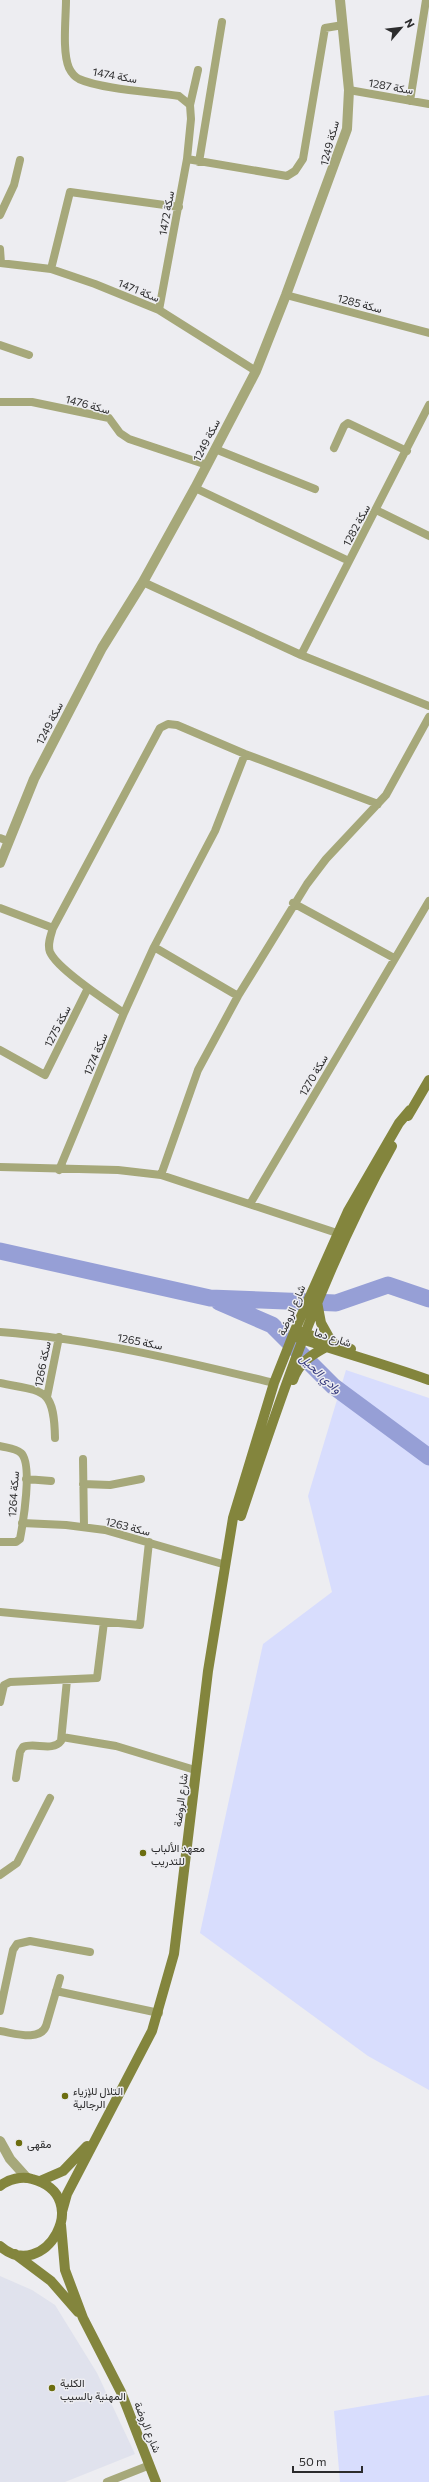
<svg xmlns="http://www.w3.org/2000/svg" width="429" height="2482" font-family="Commissioner,Vazirmatn,sans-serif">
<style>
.built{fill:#e0e2ed}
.green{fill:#d8ddfd}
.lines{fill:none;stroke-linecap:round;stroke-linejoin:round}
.river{stroke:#969fd6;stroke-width:17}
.minor{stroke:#a6a87a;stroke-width:8}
.tertiary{stroke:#a6a87a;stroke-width:10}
.secondary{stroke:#83853d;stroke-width:10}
.poi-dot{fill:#6c6d0f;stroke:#ededf1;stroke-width:1.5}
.labels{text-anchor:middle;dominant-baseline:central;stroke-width:3;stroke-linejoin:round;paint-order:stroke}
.street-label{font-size:11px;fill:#2c2c2d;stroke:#ededf1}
.poi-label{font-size:11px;fill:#2c2c2d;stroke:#ededf1;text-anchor:start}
.water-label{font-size:12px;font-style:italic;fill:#363a7d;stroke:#ededf1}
</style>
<rect width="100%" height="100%" fill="#ededf1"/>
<path class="built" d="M0,2276l32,14 23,15 42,68 38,81 -70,28h-65z"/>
<path class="green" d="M346,1370l83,28v692l-61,-34 -168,-123 63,-289 69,-52 -24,-96z
M429,2395v87h-89l-6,-71z"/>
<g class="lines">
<path class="river" d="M0,1251l210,47 126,5 52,-18 41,14
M219,1302l53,23 61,61 96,71"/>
<path class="minor" d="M66,0c0,18 -4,52 3,68 2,4 6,9 10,11 22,10 74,13 100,17l11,9 1,14 -4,40 -28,151
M349,90l80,14
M410,101l16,-101
M190,105l8,-35
M187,159l100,17 8,-5 8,-12 22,-131 18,-3
M199,162l23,-140
M0,215l14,-30 6,-25
M0,249l1,14
M0,263l51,6 44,15 64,26 97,61
M51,269l19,-77 109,15
M286,295l143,38
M0,345l29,10
M0,402h32l77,16 11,15 9,6 78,26
M334,448l10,-22 4,-3 59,28
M215,449l100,40
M195,488l154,73
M376,510l53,26
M143,582l158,73 128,51
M301,655l128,-250
M0,838l8,3
M293,903l101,55
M0,908l53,20
M154,947l84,49
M124,1013c-16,-11 -67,-44 -74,-61 -3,-8 1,-17 3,-24l107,-200 8,-4 9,1 68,29 133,50
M0,1050l45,25 43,-87
M0,1167l118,3 43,5 182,60
M59,1170l65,-157 30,-66 61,-116 30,-77
M161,1175l37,-105 40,-74 69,-112 19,-25 60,-64 43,-78
M250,1204l179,-303
M0,1332c94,7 183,29 274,51
M0,1383c44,9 54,4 55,55
M47,1397l12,-60
M0,1446c7,2 15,2 21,7 12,11 2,70 -1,86l-4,3h-16
M83,1459l1,68
M26,1479l25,2
M83,1484l27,1 31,-6
M22,1523l44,2 39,5 121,35
M0,1612l140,13 9,-83
M0,1702l4,-17 6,-3 87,-4 7,-56
M62,1737l54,9 79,24
M16,1778l4,-26 3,-5c11,-5 30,5 38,-6l6,-61
M0,1875l17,-12 33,-65
M56,1991l103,22
M0,2011l13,-61 4,-6 13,-3 60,11
M0,2031c14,2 40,11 46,-5l14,-48
M107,2482l43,-17"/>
<path class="tertiary" d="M0,863l34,-84 68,-131 41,-66 52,-94 61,-117 30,-76 61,-166 2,-39 -9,-90
M0,2141l10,18 17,19"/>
<path class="secondary" d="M408,1116l21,-36
M317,1302l4,21 10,18
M298,1331l53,18
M296,1337c44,15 88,27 133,43
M293,1380c6,-17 18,-25 33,-33
M241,1516c42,-127 85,-253 151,-370
M40,2181l23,-10 24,-25
M0,2186c8,-7 22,-10 32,-7 64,17 12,106 -32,67
M62,2212l5,-18 85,-163 22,-77 34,-283 25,-153 41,-135 21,-53 53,-119 51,-88 11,-13
M61,2225l4,45 18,48 38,74 35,90
M15,2254l36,27 27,31"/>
</g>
<g class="poi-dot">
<circle cx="143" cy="1853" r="4"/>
<circle cx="65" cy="2096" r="4"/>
<circle cx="19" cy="2143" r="4"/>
<circle cx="52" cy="2388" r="4"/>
</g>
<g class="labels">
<g class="street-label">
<text transform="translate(115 75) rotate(10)">سكة 1474</text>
<text transform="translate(391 86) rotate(10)">سكة 1287</text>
<text transform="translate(329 143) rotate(-75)">سكة 1249</text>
<text transform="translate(166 213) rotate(-80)">سكة 1472</text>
<text transform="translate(139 290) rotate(22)">سكة 1471</text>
<text transform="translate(360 303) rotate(15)">سكة 1285</text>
<text transform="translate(88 404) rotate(15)">سكة 1476</text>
<text transform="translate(206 440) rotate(-63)">سكة 1249</text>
<text transform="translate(356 525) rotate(-62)">سكة 1282</text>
<text transform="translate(49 723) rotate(-63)">سكة 1249</text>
<text transform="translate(57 1026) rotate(-63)">سكة 1275</text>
<text transform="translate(95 1054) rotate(-67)">سكة 1274</text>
<text transform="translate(313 1075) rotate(-60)">سكة 1270</text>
<text transform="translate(291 1310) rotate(-67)">شارع الروضة</text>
<text transform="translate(333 1337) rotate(18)">شارع دما</text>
<text transform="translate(140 1341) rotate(11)">سكة 1265</text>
<text transform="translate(42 1364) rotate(-79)">سكة 1266</text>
<text transform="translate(13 1494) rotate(-86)">سكة 1264</text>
<text transform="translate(128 1526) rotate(14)">سكة 1263</text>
<text transform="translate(180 1800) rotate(-83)">شارع الروضة</text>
<text transform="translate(148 2427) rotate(68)">شارع الروضة</text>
</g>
<g class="poi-label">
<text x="151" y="1847">معهد الألباب<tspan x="151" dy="13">للتدريب</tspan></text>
<text x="73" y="2090">التلال للإزياء<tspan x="73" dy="13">الرجالية</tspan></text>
<text x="27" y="2143">مقهى</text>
<text x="60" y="2382">الكلية<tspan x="60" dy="13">المهنية بالسيب</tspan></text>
</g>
<g class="water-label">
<text transform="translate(321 1373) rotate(43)">وادي الحيل</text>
</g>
</g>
<g transform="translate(401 28) rotate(62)" stroke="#ededf1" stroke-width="3" paint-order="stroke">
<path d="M0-3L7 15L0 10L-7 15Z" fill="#2c2c2d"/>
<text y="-6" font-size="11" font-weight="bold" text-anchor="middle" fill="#2c2c2d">N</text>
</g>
<path d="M293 2466v6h69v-6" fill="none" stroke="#2c2c2d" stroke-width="2"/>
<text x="299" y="2466" font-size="12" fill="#2c2c2d" stroke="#ededf1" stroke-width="3" paint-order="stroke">50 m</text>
</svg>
